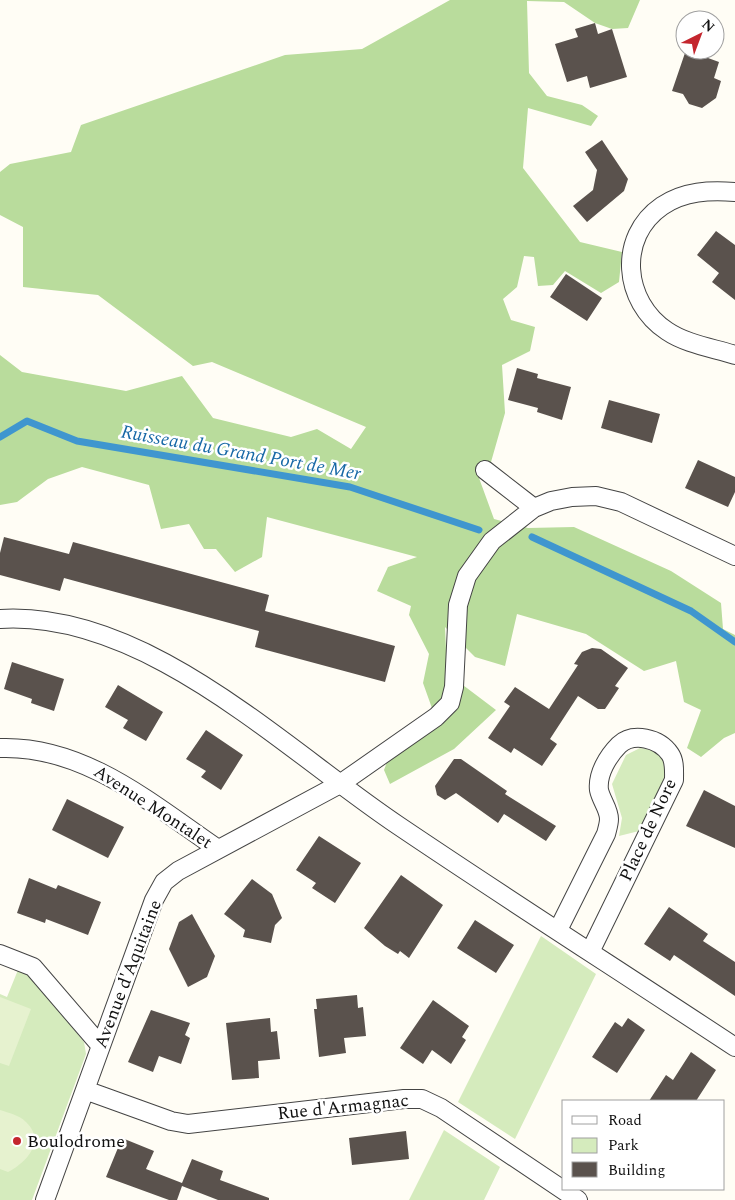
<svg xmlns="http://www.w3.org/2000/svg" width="735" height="1200" font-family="Spectral,serif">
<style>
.green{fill:#d5ebbd}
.forest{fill:#b9dc9c}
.pitch{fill:#e6f2cf}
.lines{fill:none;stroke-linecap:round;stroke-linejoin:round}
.stream{stroke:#3f96cf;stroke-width:7}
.building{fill:#5a524d}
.street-casing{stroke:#444;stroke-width:20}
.street{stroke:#fff;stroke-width:18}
.poi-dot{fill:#c4262e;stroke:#fff;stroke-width:2}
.labels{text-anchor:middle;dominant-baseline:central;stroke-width:5;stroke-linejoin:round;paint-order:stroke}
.street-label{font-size:18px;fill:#111;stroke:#fff}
.poi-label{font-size:18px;fill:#111;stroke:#fff;text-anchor:start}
.water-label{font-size:19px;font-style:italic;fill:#1768a6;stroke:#fff}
</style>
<rect width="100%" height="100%" fill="#fffdf5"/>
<path class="green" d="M640,748c51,5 10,60 -1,83l-20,5 3,-18 -10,-34 14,-29z
M541,936l55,38 -81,165 -57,-37z
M18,970l14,7 52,65 2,12 -54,146h-32v-206l7,3z
M444,1130l56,37 -16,33h-75z"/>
<path class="forest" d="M450,0h190l-12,28 -16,1 -17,-6 -31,-21 -37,-1 2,72 18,23 35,9 16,11 -7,10 -63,-18 -5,60 57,74 42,10 -3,30 -18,11 -36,-22 -12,14 -15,1 -4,-29 -10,-1 -7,31 -14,12 8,21 24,7 -5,24 -28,14 3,48 -14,49 -12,16 15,41 34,9 46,-1 97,44 50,32 2,26 12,6v98l-11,5 -23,19 -14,-9 14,-38 -17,-8 -8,-41 -32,10 -58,-37 -69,-20 -12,52 -30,-9 -30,-30 2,46 49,37 -42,39 -64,35 -6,-14 12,-32 37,-27 -10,-28 6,-29 -20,-39 2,-9 -34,-15 11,-24 29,-10 -150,-40 -5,40 -27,15 -19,-23h-12l-15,-25 -28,5 -12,-44 -67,-18 -34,12 -31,23 -17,3v-150l22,17 104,19 56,-15 31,42 78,19 26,-8 34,20 15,-22 -154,-65 -19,4 -95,-71 -75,-8v-60l-23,-12v-43l10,-8 61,-12 10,-27 204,-70 77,-6z"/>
<path class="pitch" d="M0,997l31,12 -22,57 -9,-3z
M0,1110c9,3 19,5 26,12 20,19 1,40 -18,50l-8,-3z"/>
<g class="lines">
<path class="stream" d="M0,437l27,-16 50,20 273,46 129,43
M532,537l159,74 44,31"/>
</g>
<path class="building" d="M595,23l3,11 14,-5 15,48 -37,11 -3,-12 -20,6 -12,-38 23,-7 -3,-8z
M686,50l33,12 -5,16 7,3 -5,17 -14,10 -13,-4 -6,-10 -11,-3z
M602,140l26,39 -4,12 -37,31 -14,-16 20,-16 4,-20 -12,-18z
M716,231l19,14v55l-23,-18 7,-9 -22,-18z
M566,274l36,24 -15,23 -37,-24z
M517,368l21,6 -1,4 34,9 -9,33 -25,-8 1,-4 -30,-8z
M609,400l51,14 -8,29 -51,-15z
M698,460l37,17v15l-7,15 -43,-19z
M4,537l65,17 4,-12 196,53 -4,16 130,35 -10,36 -130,-35 4,-16 -195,-53 -4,13 -60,-16v-22z
M592,648l9,1 27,19 -13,18 4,2 -14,21h-7l-20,-13 -28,43 7,5 -15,22 -28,-18 -3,5 -23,-15 22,-32 -6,-4 11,-15 34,22 29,-44 -4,-1 8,-12z
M12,662l52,17 -10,32 -23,-8 1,-4 -28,-10z
M118,685l45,27 -17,29 -23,-13 5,-8 -23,-13z
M206,730l37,25 -22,35 -20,-13 5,-6 -20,-12z
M454,759h7l46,32 -2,3 51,32 -10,15 -42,-27 -6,9 -42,-30 -11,7 -8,-5 -2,-9z
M704,790l31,16v42l-49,-22z
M67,799l57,28 -16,31 -56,-28z
M319,836l42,27 -26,40 -23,-15 4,-5 -20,-13z
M401,875l42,30 -34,53 -9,-7 -2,3 -13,-8 -21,-18z
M29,878l27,11 2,-4 43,17 -13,33 -42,-16 -1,4 -28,-10z
M252,879l20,15 10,24 -7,7 -4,18 -28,-6 2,-7 -21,-16z
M669,907l39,27 -5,7 32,21v34l-61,-41 -4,6 -26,-17z
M192,914l23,42 -8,21 -19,10 -19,-38 10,-27z
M475,920l39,25 -18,28 -39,-25z
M357,995l1,13 5,-1 3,29 -22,2 2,15 -27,4 -5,-48h3l-1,-10z
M433,1000l36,26 -7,11 4,3 -15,24 -19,-14 -9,14 -23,-16z
M151,1010l39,13 -5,12 5,3 -9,26 -22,-8 -6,16 -25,-10z
M270,1018l1,14 6,-1 3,28 -22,2 1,17 -27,2 -6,-57z
M628,1018l17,12 -28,43 -25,-16 23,-35 7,5z
M691,1052l25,18 -20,31h-47l17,-26 7,5z
M406,1131l3,28 -57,6 -3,-27z
M122,1138l32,13 -8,18 36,14 10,-24 31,12 -3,9 49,18v2h-51l-36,-14 -5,14h-8l-63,-23z"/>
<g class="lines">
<defs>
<path id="street" d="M735,192c-25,-2 -51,-1 -73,14 -45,31 -39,96 5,125 19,13 46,17 68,24
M485,470l49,38
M0,619c146,-9 285,131 399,207 111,75 224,147 336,221
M0,748c84,-3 152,56 218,101
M558,930l48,-96c1,-4 3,-10 3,-15 0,-10 -8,-19 -10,-29 -2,-16 9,-34 20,-45 14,-13 40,-7 51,9 5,7 4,17 4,26l-84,172
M0,954l33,13 67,78
M85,1090l86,31 17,3 216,-25h18l19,9 137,92
M45,1200l109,-300 10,-18 14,-11 162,-87 96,-67 14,-14 4,-16 4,-82 9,-29 25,-35 42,-33 17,-7 21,-4 24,-1 25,6 114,54"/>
</defs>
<use href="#street" class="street-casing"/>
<use href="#street" class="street"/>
</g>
<circle class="poi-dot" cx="17" cy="1141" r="5"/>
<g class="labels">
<g class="street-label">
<text transform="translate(153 807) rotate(33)">Avenue Montalet</text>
<text transform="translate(648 830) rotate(-65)">Place de Nore</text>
<text transform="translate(128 974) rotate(-69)">Avenue d'Aquitaine</text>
<text transform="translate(343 1107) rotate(-6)">Rue d'Armagnac</text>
</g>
<g class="poi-label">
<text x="27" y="1141">Boulodrome</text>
</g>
<g class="water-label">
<text transform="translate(241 453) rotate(10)">Ruisseau du Grand Port de Mer</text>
</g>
</g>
<rect x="562" y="1100" width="162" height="90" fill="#ffffff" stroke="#a0a0a0"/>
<rect x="572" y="1116" width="25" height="8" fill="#ffffff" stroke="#a0a0a0"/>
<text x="608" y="1125" font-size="15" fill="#111111">Road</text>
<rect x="572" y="1138" width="25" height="15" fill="#d5ebbd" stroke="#a0a0a0"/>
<text x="608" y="1150" font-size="15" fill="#111111">Park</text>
<rect x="572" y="1162" width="25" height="15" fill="#5a524d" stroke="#a0a0a0"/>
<text x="608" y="1175" font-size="15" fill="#111111">Building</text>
<g transform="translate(700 35) rotate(42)"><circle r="24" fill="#ffffff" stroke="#a0a0a0"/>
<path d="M0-4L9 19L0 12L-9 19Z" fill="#c4262e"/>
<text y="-8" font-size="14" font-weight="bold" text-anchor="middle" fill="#111111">N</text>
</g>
</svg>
